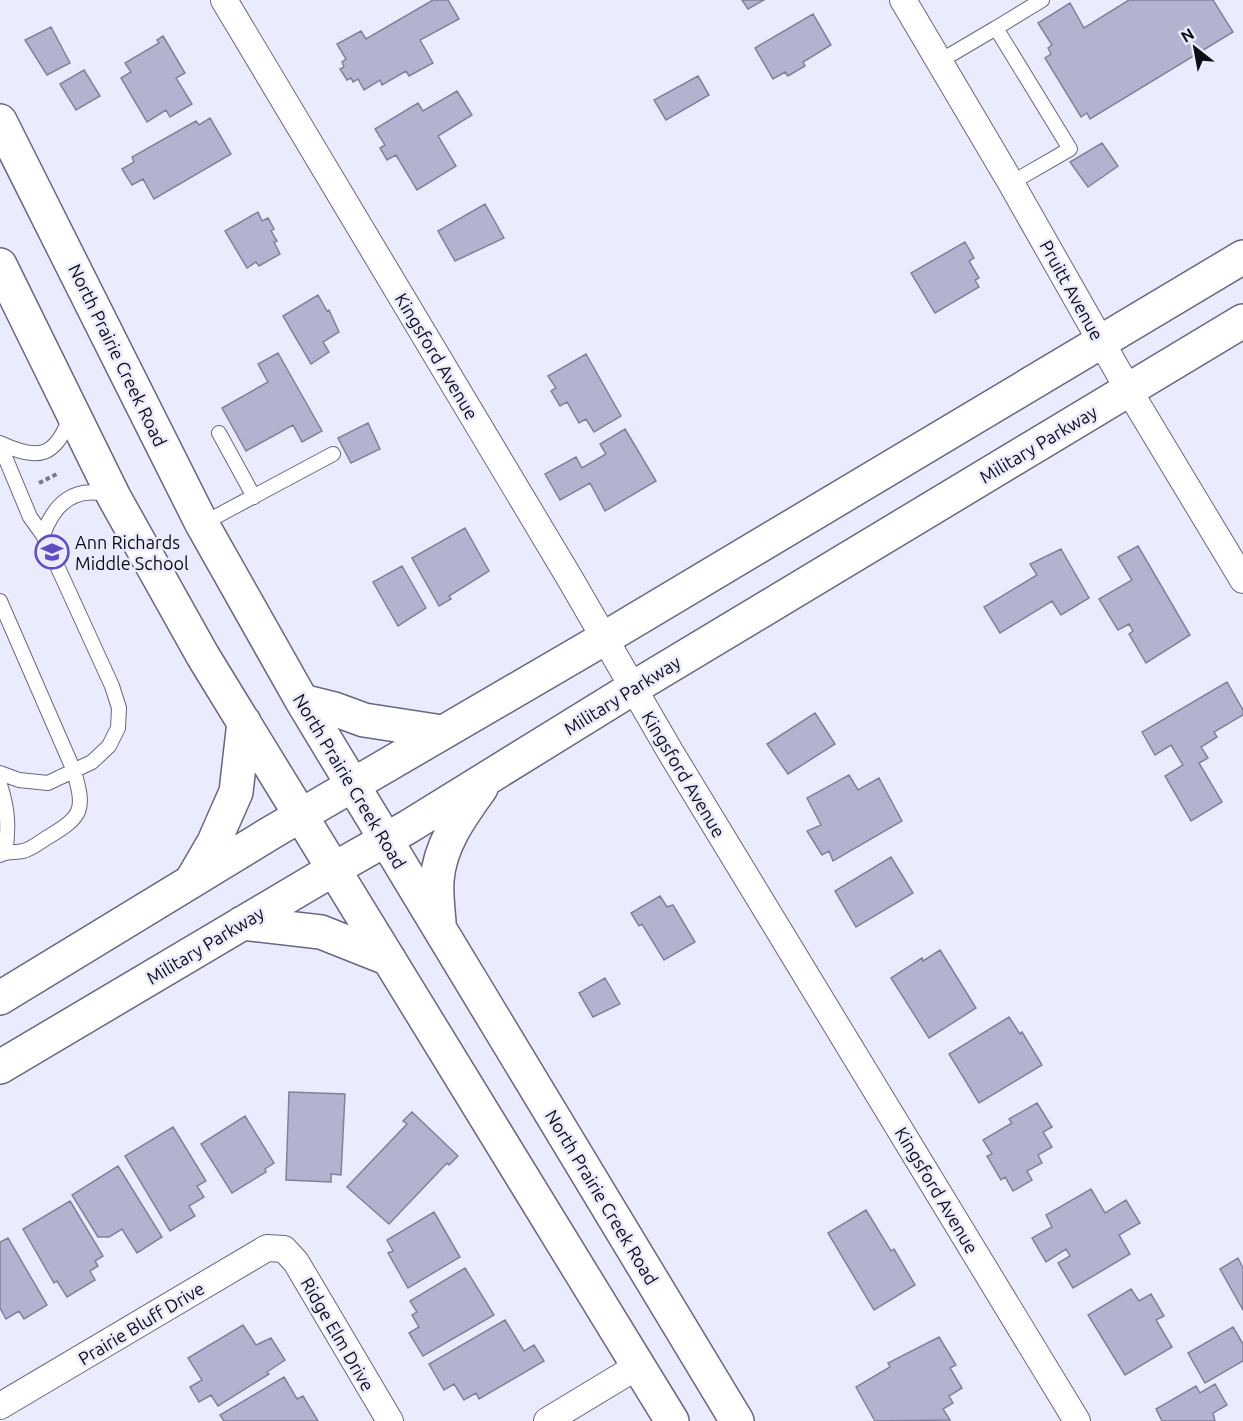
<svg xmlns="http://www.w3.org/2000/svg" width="1243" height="1421" font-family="Ubuntu,sans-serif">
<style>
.building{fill:#b3b2cf;stroke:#82819d;stroke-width:1.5}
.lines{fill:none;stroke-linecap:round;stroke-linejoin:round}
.service-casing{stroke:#686782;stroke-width:16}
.minor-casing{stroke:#686782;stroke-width:28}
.secondary-casing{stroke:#686782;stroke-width:36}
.path{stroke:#797987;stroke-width:4;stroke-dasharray:4.5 3;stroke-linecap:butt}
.service{stroke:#fff;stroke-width:14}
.minor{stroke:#fff;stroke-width:26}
.secondary{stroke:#fff;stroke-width:33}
.labels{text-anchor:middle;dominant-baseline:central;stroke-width:5;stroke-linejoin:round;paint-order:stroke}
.street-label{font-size:18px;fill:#0d0d16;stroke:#ebebfe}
.poi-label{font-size:18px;fill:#0d0d16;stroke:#ebebfe;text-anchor:start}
</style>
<rect width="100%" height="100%" fill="#ebebfe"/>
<path class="building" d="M433,0h15l11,19 -39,21 13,23 -24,13 -3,-5 -24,14 -2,-5 -16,10 -6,-11 -5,3 -2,-4 -4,2 -7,-11 4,-2 -2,-5 4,-3 -9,-15 24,-13 5,8z
M742,0h22l-16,9z
M1129,0h84l20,32 -143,87 -3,-6 -6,4 -36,-59 6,-4 -3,-6 4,-3 -14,-22 32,-20 14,25z
M813,14l18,31 -28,17 2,4 -17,10 -3,-4 -12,7 -18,-31z
M51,27l19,36 -23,12 -22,-35z
M163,36l22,37 -9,5 16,26 -22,13 -4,-7 -19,12 -26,-44 10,-6 -6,-9 34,-20 -2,-3z
M84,70l16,26 -24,14 -16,-26z
M698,76l11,19 -43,25 -12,-20z
M457,91l15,24 -34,21 18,30 -39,24 -21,-35 -9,5 -7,-12 5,-3 -10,-16 43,-26 5,8z
M210,118l21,36 -77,45 -11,-20 -11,6 -10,-16 12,-7 -2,-5 64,-36 3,4z
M1102,143l16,23 -30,21 -18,-25z
M485,204l19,34 -49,23 -17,-30z
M258,212l4,9 6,-3 6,11 -3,2 6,10 -3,1 6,12 -21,12 -3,-4 -9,6 -22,-37z
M965,242l9,16 -5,3 10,17 -4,2 4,7 -44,26 -24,-40z
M318,295l9,16 2,-1 10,22 -16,10 6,10 -18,12 -28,-48z
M278,353l44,78 -20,11 -9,-17 -47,26 -24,-43 46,-26 -10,-18z
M586,354l35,62 -27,16 -8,-13 -7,4 -12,-21 -7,4 -9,-15 5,-3 -8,-12z
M368,423l12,26 -29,14 -13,-25z
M625,429l31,52 -51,30 -15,-28 -30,17 -15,-26 31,-17 6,11 24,-14 -6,-10z
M465,528l24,43 -40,25 2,3 -12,7 -27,-48z
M1138,546l52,89 -44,28 -17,-29 4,-3 -4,-7 -11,6 -19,-31 33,-19 -14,-23z
M1061,549l28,49 -28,17 -9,-14 -52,32 -16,-26 53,-32 -7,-11z
M402,566l24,42 -28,18 -25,-44z
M1227,682l16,28v5l-29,17 3,5 -16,10 7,11 -9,5 23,39 -31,19 -26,-45 18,-11 -12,-20 -16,10 -13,-23z
M815,713l20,31 -47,30 -21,-30z
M849,775l9,15 21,-12 23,43 -69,40 -4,-10 -7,4 -15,-24 14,-6 -14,-27z
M891,857l22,36 -57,34 -21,-36z
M660,896l7,11 6,-2 22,37 -31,18 -22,-36 -3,2 -8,-13z
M940,950l36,58 -47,30 -38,-60 31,-20 1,3z
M605,978l15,26 -27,13 -14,-24z
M1009,1017l11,17 2,-2 20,33 -63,38 -30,-49z
M289,1092l56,2 -4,81 -10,-1v8l-45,-2z
M1037,1103l15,24 -9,5 9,15 -14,8 4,8 -15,8 5,9 -19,11 -8,-14 -4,3 -14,-24 5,-2 -9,-14 29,-17 -3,-4z
M412,1112l46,44 -9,9 -2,-2 -58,61 -42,-37 60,-63 -4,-3z
M245,1116l29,47 -9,6 1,3 -34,21 -31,-49z
M173,1127l33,54 -9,5 7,11 -15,9 6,10 -25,15 -45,-75z
M118,1166l44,71 -25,16 -15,-24 -13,8h-11l-26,-42z
M1091,1189l14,24 21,-13 14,23 -21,12 11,19 -57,34 -15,-25 12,-7 -4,-7 -20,13 -14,-24 20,-11 -6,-12z
M70,1201l33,55 -8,5 3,5 -8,5 5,9 -28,17 -10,-16 -3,2 -31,-54z
M866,1210l25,41 3,-2 21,36 -41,25 -46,-77z
M434,1212l26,45 -52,31 -20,-35 5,-2 -6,-11z
M8,1238l39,67 -23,14 -5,-8 -13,8 -6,-11v-66z
M1238,1258l5,10v42l-23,-41z
M465,1268l29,47 -71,41 -14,-23 10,-6 -7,-12 5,-3 -7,-11z
M1131,1289l8,12 12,-7 13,22 -8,4 16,27 -47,28 -37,-60z
M505,1320l19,31 10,-6 10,16 -65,38 -3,-6 -12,7 -10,-16 -10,6 -15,-26z
M243,1325l13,20 15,-7 14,22 -18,12 2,2 -51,32 -7,-11 -12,7 -9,-15 12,-7 -14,-22z
M1233,1327l10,17v17l-38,22 -17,-30z
M939,1337l17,28 -6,3 12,20 -13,8 4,7 -10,6 7,11 -75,1 -19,-34 34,-20 -2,-4z
M284,1377l13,22 6,-3 15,25h-94l-4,-6z
M1215,1384l12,21 -14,8 2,8h-53l-6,-12 40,-23 4,7z"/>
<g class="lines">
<defs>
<path id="service" d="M940,61l56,-33
M1011,183l59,-34 -74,-121 46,-28
M219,433l35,64
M0,443c37,17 55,16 70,-26
M0,445l30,72 13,18
M202,524l131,-70
M0,601l74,170c11,39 9,45 -26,66 -7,4 -16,12 -25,14 -8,2 -16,0 -23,4
M0,773l19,7 29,3 44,-21 17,-16 9,-18 1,-20 -7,-22 -69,-151c11,-31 31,-50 65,-40
M0,785c8,24 9,43 5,68"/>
<path id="minor" d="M224,0l345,577 102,176 406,668
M903,0l108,183 117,206 115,191
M0,1406l267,-158 17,1 12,13 94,159
M547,1421l91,-55"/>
<path id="secondary" d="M0,121l202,403 100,177 435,720
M0,265l114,232 89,159 469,765
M302,701l32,8 30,11 78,12
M193,878l21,-36 22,-50 8,-70
M439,922c-1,-13 -3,-28 -2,-42 3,-36 24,-64 44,-92
M242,923l79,9 68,27
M0,998l274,-167 331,-193 638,-381
M0,1067l334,-198 74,-42 225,-139 610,-367"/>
</defs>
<use href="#service" class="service-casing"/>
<use href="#minor" class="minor-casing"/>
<use href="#secondary" class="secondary-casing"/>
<path class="path" d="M39,483l18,-9"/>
<use href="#service" class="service"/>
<use href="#minor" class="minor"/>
<use href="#secondary" class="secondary"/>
</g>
<defs>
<symbol id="school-ring" viewBox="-11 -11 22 22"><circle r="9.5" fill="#ebebfe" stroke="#624cc5" stroke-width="1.5"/><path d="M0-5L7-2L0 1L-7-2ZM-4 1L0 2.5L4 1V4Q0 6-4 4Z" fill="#624cc5"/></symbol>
</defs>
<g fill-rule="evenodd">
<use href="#school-ring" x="33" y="533" width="38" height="38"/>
</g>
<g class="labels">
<g class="street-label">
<text transform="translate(1072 290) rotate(61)">Pruitt Avenue</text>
<text transform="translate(118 355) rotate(64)">North Prairie Creek Road</text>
<text transform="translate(437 356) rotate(59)">Kingsford Avenue</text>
<text transform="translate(1038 444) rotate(-31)">Military Parkway</text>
<text transform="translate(622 695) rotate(-32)">Military Parkway</text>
<text transform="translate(684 774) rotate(59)">Kingsford Avenue</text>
<text transform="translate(350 781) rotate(59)">North Prairie Creek Road</text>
<text transform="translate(205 945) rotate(-31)">Military Parkway</text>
<text transform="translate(937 1190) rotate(59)">Kingsford Avenue</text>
<text transform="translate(602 1197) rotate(59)">North Prairie Creek Road</text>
<text transform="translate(141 1323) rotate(-31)">Prairie Bluff Drive</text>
<text transform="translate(338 1334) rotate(60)">Ridge Elm Drive</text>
</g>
<g class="poi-label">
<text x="75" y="542">Ann Richards<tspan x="75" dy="21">Middle School</tspan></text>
</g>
</g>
<g transform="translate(1195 48) rotate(329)" stroke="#ebebfe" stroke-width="4.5" paint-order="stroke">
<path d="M0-4.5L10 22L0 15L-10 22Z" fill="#0d0d16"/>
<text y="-9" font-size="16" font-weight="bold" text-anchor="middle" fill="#0d0d16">N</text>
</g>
</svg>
